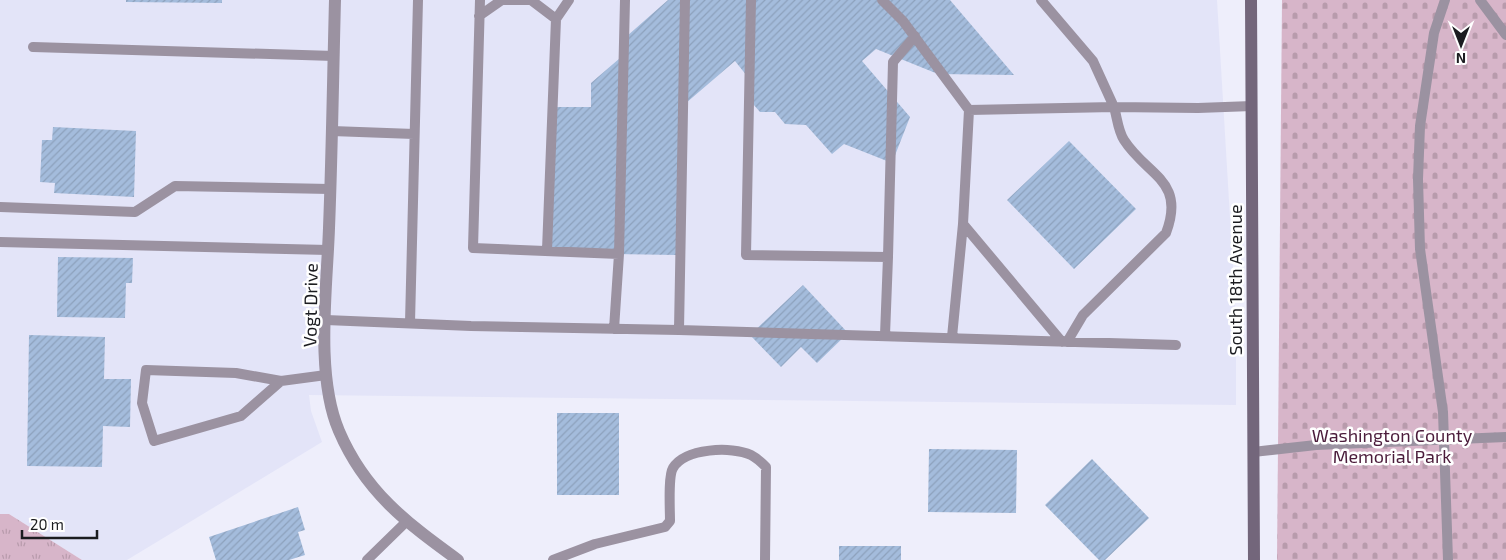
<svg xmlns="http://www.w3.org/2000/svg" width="1506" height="560" font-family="'Exo 2',sans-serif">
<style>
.built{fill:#e3e4f8}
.cemetery{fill:url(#cemetery-stones)}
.park{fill:url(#park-tufts)}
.building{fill:url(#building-hatch)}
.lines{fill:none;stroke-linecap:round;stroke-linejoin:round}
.lane{stroke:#9b92a1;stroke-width:10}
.street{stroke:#9b92a1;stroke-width:12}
.secondary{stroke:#73667b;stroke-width:12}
.labels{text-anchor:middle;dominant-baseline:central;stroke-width:5;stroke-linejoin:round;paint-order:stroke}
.street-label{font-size:18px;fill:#1b1c20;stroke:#fff}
.park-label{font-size:18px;fill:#4b1c3b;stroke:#fff}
</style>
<defs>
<pattern id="cemetery-stones" width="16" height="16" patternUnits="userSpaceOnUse" patternTransform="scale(1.25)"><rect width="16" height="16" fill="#d7b5c9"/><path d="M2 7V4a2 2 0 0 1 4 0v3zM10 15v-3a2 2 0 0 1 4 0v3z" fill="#b89bac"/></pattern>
<pattern id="park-tufts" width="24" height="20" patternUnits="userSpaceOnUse" patternTransform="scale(1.25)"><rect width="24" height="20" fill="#d7b5c9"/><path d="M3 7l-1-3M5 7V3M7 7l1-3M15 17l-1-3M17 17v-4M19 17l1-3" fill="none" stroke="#b89bac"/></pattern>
<pattern id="building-hatch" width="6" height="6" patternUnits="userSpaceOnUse" patternTransform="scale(1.25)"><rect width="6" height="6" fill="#a4bcdc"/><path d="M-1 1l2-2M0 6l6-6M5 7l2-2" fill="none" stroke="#8da1bc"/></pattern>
</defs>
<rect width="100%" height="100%" fill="#eeeefb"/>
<path class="built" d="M0,0h1217l19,318v87l-927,-10 2,16 11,31 -195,118h-45l-73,-46h-9z"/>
<path class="cemetery" d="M1282,0h224v560h-229z"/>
<path class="park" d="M0,514h9l73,46h-82z"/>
<path class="building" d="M126,0h96v3l-96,-1z
M668,0h282l64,75 -76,-1 -62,-25 -14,12 48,56 -18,46 -48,-19 -12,10 -26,-29 -21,-1 -10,-12h-15l-14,-16 5,-15 -16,-20 -49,42 -10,152 -125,-2 3,-146h37v-24l36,-31v-16z
M53,127l83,4 -2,66 -80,-4 1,-10 -15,-1 2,-42h10z
M1069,141l67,68 -62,60 -67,-69z
M58,257l75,1 -1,25h-6l-1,35 -68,-1z
M803,285l45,48 -31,30 -16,-16 -20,20 -31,-32z
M29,335l76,2 -1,42h27l-1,48 -27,-1 -1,41 -75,-1z
M557,413h62v82h-62z
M929,449l88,1 -1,63 -88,-1z
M1092,459l57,59 -44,42h-6l-54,-55z
M298,507l7,23 -7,2 7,23 -16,5h-73l-7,-23z
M839,546h62v14h-62z"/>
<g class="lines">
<path class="lane" d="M480,0l-7,248 146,6 6,-254
M751,0l-5,255 142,2 5,-195 22,-26
M882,0l21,21 66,89 145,-3c3,10 4,24 10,33 23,36 62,40 42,93l-83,82 -16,27
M1041,0l52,61 21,46 84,1 54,-2
M1445,0l-11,33 -14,93 -2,53 2,70 23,163 5,148
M1480,0l26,35
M479,16l23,-16h29l25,19
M33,47l301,9
M969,110l-6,114 99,118
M332,131l82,3
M0,207l135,5 40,-26 155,3
M0,242l328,8
M547,250l9,-231 13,-19
M326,320l145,6 208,4 6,-330
M410,323l8,-323
M614,329l5,-75
M679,330l497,15
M885,335l3,-78
M952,337l11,-113
M281,381l-40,35 -87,25 -12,-38 4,-33 90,3 45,8 45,-6
M1253,452l63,-7 190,-8
M367,560l39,-38
M553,560l42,-16 70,-17 5,-6c0,-11 -2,-45 3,-53 12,-20 59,-22 78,-13 6,3 11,8 15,12l-1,93"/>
<path class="street" d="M335,0c-2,76 -3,152 -6,228 -2,60 -14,147 10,203 26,61 68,92 119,129"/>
<path class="secondary" d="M1251,0l3,560"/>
</g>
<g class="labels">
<g class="street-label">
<text transform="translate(1235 280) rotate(-90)">South 18th Avenue</text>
<text transform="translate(310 305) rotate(-89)">Vogt Drive</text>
</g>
<g class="park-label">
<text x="1392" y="435">Washington County<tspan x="1392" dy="21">Memorial Park</tspan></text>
</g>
</g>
<g transform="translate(1461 45) rotate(180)" stroke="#ffffff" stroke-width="4" paint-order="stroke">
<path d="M0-4L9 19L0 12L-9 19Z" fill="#1b1c20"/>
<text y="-8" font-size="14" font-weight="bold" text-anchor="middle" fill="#1b1c20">N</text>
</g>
<path d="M22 530v8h75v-8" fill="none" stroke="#1b1c20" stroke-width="2.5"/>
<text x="30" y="530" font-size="15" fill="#1b1c20" stroke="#ffffff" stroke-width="4" paint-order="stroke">20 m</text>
</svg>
